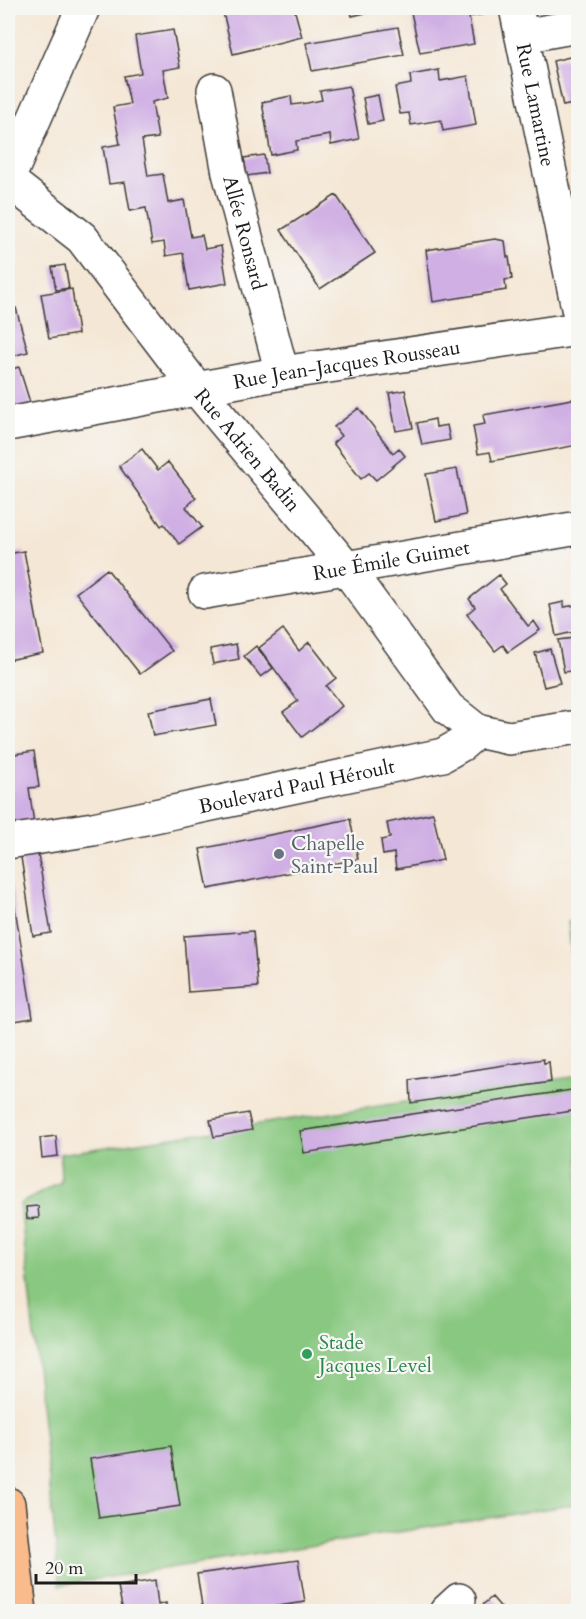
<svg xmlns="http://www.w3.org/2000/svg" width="586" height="1619" font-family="Cardo,serif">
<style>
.green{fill:#88c880;stroke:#52724e;stroke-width:1.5}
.building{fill:#d0afe4}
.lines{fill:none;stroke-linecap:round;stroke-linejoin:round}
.minor-casing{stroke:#3d3a38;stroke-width:36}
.major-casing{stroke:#3d3a38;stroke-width:36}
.minor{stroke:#fff;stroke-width:33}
.major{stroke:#fabb8c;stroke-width:33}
.worship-dot{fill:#6b7280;stroke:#f6f6f2;stroke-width:2}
.leisure-dot{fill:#2e9e5b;stroke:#f6f6f2;stroke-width:2}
.labels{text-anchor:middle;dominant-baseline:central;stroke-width:4.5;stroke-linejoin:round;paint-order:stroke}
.street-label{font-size:20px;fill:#1c1c1c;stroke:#f6f6f2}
.worship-label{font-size:20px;fill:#5b616d;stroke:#f6f6f2;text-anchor:start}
.leisure-label{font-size:20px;fill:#27864d;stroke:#f6f6f2;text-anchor:start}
</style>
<rect width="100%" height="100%" fill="#f6f6f2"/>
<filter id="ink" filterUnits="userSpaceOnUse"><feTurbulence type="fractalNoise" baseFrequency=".0167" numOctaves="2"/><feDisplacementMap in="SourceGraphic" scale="12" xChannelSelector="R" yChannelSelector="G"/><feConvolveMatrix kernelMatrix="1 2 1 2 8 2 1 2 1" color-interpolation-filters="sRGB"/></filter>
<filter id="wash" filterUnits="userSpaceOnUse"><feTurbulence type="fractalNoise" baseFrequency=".008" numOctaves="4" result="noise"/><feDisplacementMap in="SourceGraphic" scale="24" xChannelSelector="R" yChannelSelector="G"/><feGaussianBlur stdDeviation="1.35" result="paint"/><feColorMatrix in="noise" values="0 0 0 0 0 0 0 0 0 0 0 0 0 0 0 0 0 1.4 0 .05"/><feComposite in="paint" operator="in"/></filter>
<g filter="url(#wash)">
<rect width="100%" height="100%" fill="#f5e7d5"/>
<path class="green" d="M578,921v93l-10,-92z
M578,1076v428l-518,81 -40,-381 41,-22 -1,-28z"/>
<g id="blocks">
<path class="building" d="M222,8h72l8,29 -69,17z
M350,8h23l1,3 -22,5z
M410,8h81l1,5 -23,4 5,27 -54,9z
M398,27l6,28 -92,16 -6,-28z
M173,30l7,37 -17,3 5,28 -16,4 6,36 -16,2 6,36 15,-2 5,29 16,-3 7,37 11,-2 3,14 16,-3 6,37 -38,7 -6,-37 -17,3 -2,-14 -12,2 -6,-36 -16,3 -5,-29 -16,2 -6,-37 17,-3 -7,-37 17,-3 -6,-28 17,-3 -6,-37z
M578,55v48l-15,3 -10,-45z
M439,70l1,11 28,-5 8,49 -33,6 -2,-11 -30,5 -2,-12 -9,1 -5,-27 16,-3 -1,-9z
M349,86l10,53 -28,6 -1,-10 -34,6 1,9 -26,5 -9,-53 29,-6 1,9 15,-2 15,-3 -2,-9z
M378,95l5,26 -15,3 -5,-26z
M264,155l3,18 -20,3 -3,-18z
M336,195l39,58 -55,36 -39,-59z
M495,239l10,2 2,16h2l3,22 -7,1 1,10 -73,12 -7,-52z
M65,265l4,23 -13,2 -4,-23z
M72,289l6,45 -29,5 -8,-45z
M16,308l12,44 -20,5v-47z
M19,367l14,45 -25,4v-46z
M405,390l8,38 -17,3 -7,-38z
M578,398v47l-86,16 -2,-9 -12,2 -5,-28 12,-2 -2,-9z
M359,408l34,45 6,-5 6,8 -29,24 -7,-7 -8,6 -28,-36 8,-7 -7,-9z
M435,419l1,8 11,-2 3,15 -28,5 -5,-22z
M142,449l16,21 10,-8 28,36 -10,9 16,20 -23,17 -15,-20 -3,2 -42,-60z
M457,469l9,46 -30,6 -10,-47z
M24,551l19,102 -35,7v-106z
M107,569l65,82 -32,23 -64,-81z
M499,575l7,9 -6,5 28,37 6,-5 6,9 -32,22 -5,-7 -8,6 -28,-37 8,-7 -6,-8z
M564,602v5l12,-2 2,26 -22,5 -6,-31z
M283,629l16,22 10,-9 14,18 13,18 -10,8 16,20 -40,31 -19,-25 15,-11 -39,-53z
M574,638l4,32 -14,2 -6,-32z
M236,644l3,15 -26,5 -3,-15z
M256,646l17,22 -12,9 -17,-21z
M550,649l10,34 -16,4 -9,-34z
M211,699l5,26 -63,11 -5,-25z
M34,751l5,36 -10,1 6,43 -27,4v-80z
M433,813l10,47 -47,9 -2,-16 -11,2 -2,-15 9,-2 -3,-15z
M350,819l8,40 -150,30 -8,-40z
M38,854l13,79 -18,3 -12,-79z
M8,866l25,152 -25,4z
M253,931l5,56 -70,5 -4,-56z
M543,1059l1,4 5,-1 2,20 -140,21 -1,-23z
M578,1089v21l-274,43 -4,-22z
M248,1113l4,17 -38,7 -4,-17z
M56,1136l2,20 -16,2 -2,-20z
M38,1206l1,12 -12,1 -1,-12z
M171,1446l9,60 -81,12 -9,-59z
M298,1560l7,42 -68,10h-34l-6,-38z
M155,1580l3,25 8,-2 1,9h-44l-5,-26z
M492,1597l13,15h-31z"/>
</g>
</g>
<g filter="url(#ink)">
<use href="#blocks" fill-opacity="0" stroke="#3d3a38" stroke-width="1.5"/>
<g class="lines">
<defs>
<g id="minor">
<path id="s1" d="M516,8l62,300"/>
<path d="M522,36l56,-10"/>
<path id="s2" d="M214,90l15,83 53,200"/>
<path d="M8,179l75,-171"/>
<path id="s3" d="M8,180l74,58 115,151 150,180 101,139 29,23 32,7 69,-11"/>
<path id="s4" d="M8,424l274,-51 296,-44"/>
<path id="s5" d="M205,592l373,-64"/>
<path id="s6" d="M8,842l85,-13 350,-74 19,-11 15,-13"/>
<path d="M446,1612l13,-12"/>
</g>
<path id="major" d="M8,1504l12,108"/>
</defs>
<use href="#minor" class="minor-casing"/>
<use href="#major" class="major-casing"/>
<use href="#minor" class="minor"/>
<use href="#major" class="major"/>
</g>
</g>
<circle class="worship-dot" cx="279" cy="854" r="6"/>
<circle class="leisure-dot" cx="307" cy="1354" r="6"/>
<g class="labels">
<g class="street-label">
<text stroke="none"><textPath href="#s1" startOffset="99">Rue Lamartine</textPath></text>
<text stroke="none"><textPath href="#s2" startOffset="146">Allée Ronsard</textPath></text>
<text stroke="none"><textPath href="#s4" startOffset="344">Rue Jean-Jacques Rousseau</textPath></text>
<text stroke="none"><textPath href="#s3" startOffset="363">Rue Adrien Badin</textPath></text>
<text stroke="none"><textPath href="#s5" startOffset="189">Rue Émile Guimet</textPath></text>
<text stroke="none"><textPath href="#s6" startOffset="294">Boulevard Paul Héroult</textPath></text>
</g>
<g class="worship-label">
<text x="291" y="843">Chapelle<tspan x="291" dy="23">Saint-Paul</tspan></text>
</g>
<g class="leisure-label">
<text x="319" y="1342">Stade<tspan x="319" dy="23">Jacques Level</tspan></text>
</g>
</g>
<rect width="586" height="1619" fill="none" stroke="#f6f6f2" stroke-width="30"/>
<path d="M36 1574v9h100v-9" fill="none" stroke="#1c1c1c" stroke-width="3"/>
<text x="45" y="1574" font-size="18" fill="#1c1c1c" stroke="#f6f6f2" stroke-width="4.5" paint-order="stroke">20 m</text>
</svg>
